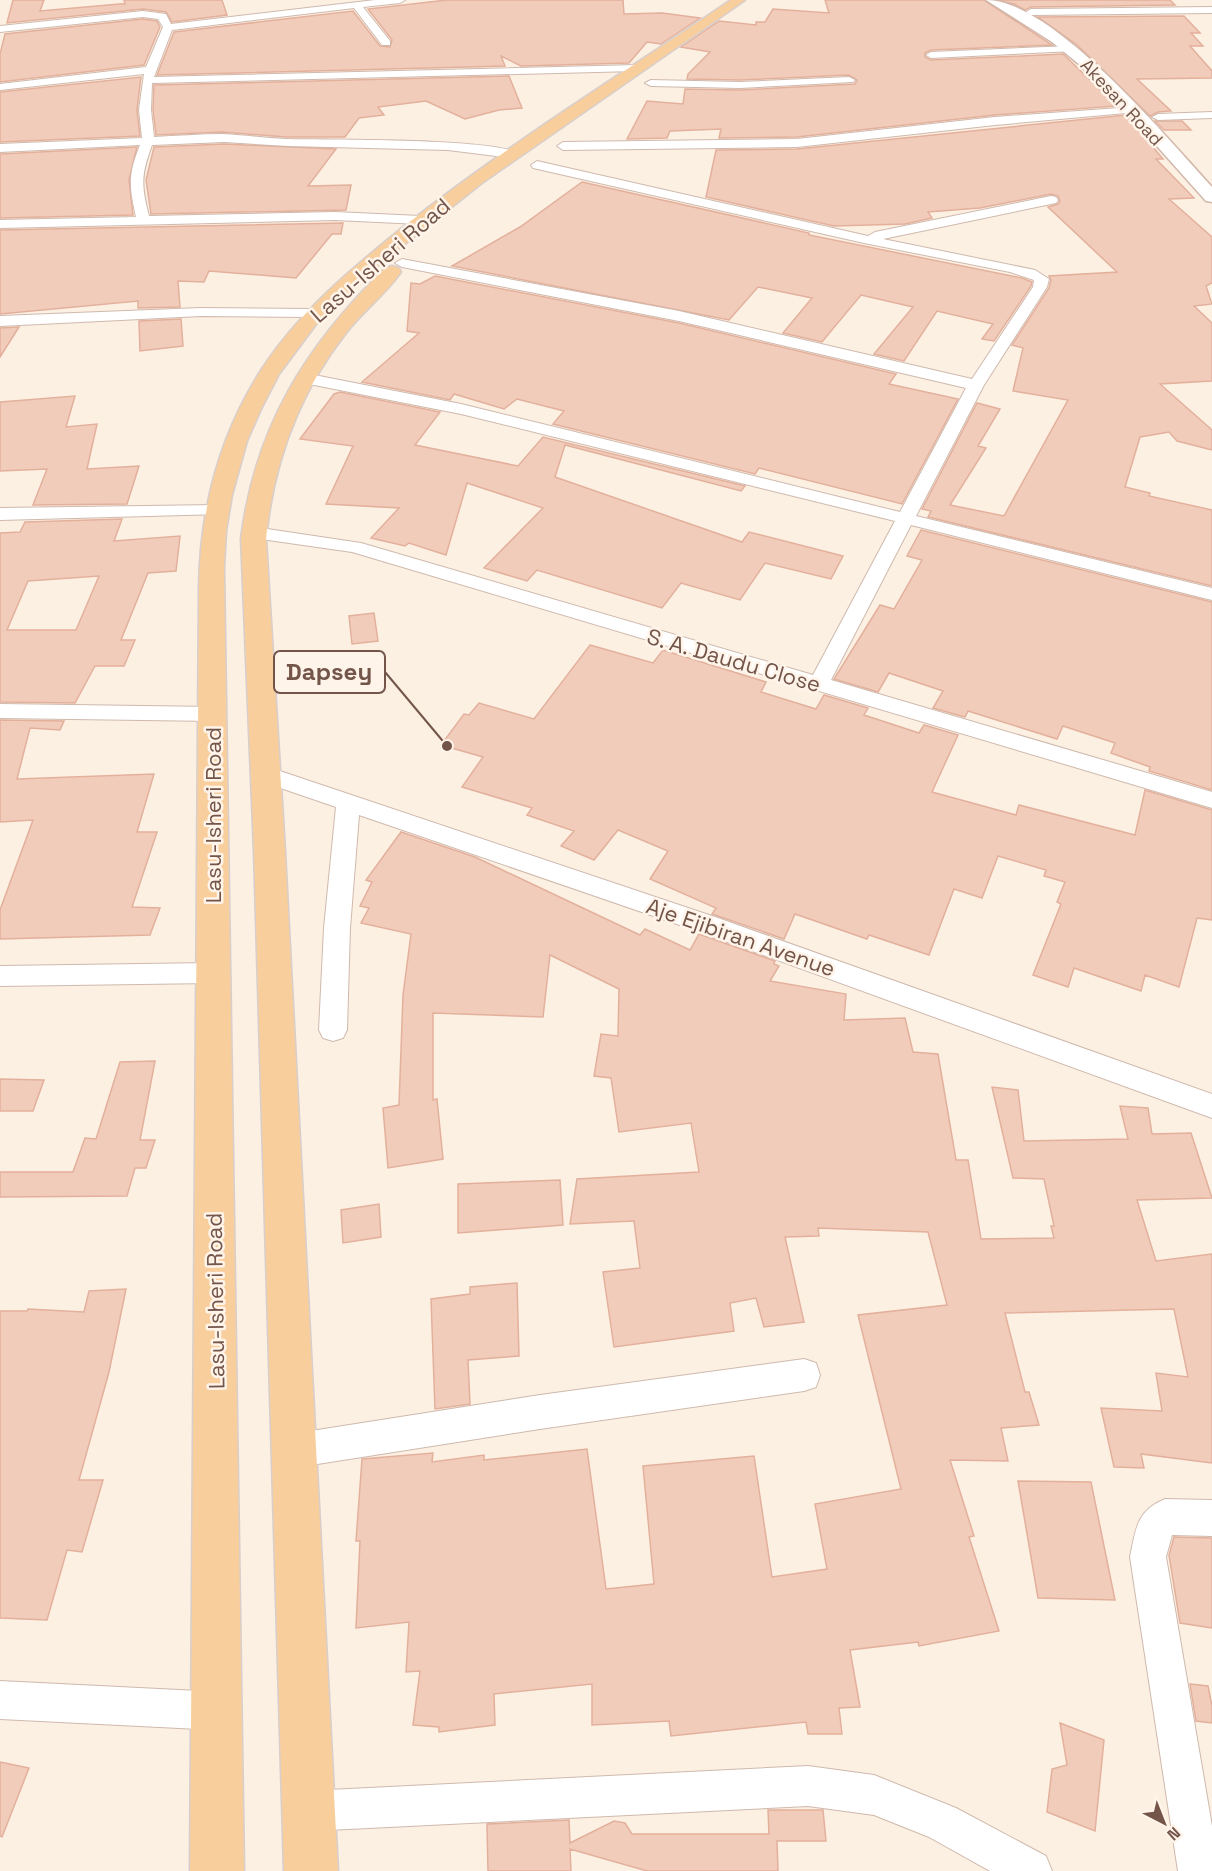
<svg xmlns="http://www.w3.org/2000/svg" width="1212" height="1871" font-family="'Space Grotesk',sans-serif">
<style>
.building{fill:#f1ccbb;stroke:#e3b09c;stroke-width:1.5;fill-rule:evenodd}
.lines{fill:none;stroke-linecap:round;stroke-linejoin:round}
.street-casing{stroke:#cfb9ad;stroke-width:2}
.secondary-casing{stroke:#d2b8aa;stroke-width:3}
.primary-casing{stroke:#d8cfcc;stroke-width:3}
.street{fill:#fff;fill-rule:evenodd}
.secondary{fill:#fff;fill-rule:evenodd}
.primary{fill:#f9ce9d;fill-rule:evenodd}
.labels{text-anchor:middle;dominant-baseline:central;stroke-width:5;stroke-linejoin:round;paint-order:stroke}
.far-street-label{font-size:18px;fill:#73554a;stroke:#fff4e9}
.street-label{font-size:22px;fill:#73554a;stroke:#fff4e9}
.leader{fill:none;stroke:#73554a;stroke-width:2}
.callout-dot{fill:#73554a;stroke:#fff4e9;stroke-width:2}
.callout{fill:#fff4e9;stroke:#73554a;stroke-width:2}
.callout-label{font-size:24px;text-anchor:middle;font-weight:bold;fill:#73554a}
</style>
<rect width="100%" height="100%" fill="#fcf0e3"/>
<path class="building" d="M13,0h31l-4,11 80,-7h5l-1,-4h98l5,15 -55,7 -6,-10 -23,-3 -136,14z
M447,0h176l1,14 38,-1 38,5 -39,26 -14,-2 -18,21 -108,3 -20,-10 4,10 -348,9 17,-43 179,-21 27,35 10,1 2,-7 -24,-31z
M825,0h159l68,45 -121,5 -6,3v4l6,3 132,-6 54,52 -122,9 -198,22 -78,1 2,-9 -51,2 -3,7 -40,1 20,-38 36,3 2,-15 55,1 115,-6 2,-4 -8,-5 -109,5 -53,-1 1,-5 22,-22 -29,-5 38,-26 37,4v-3h9l8,-13 56,4z
M996,0h174l5,5 -144,2 -6,3 -11,-6z
M1184,16l16,17h-9l12,13h-13l22,25v7l-75,1 34,32 -13,1 -8,4 -73,-71 -39,-28z
M143,19l14,2 3,6 -16,38 -144,17v-28l5,-20z
M509,76l13,32 -23,2 -34,9 -39,-18 -48,6 6,8 -25,3 -14,19h-59l-64,-5 -66,3 -3,-25 1,-25z
M141,77l-4,33 3,26 -140,6v-50z
M1126,115l37,44h-7l38,39 -25,1 43,38v46l-6,3 6,18 -18,2 18,17v58l-52,3 52,46v20l-35,-9 -8,-9 -29,5 -15,50 25,6 -1,3 63,14v76l-284,-69 3,-6 -9,-2 55,-106 23,6 -22,37 8,2 -36,57 54,11 64,-116 -55,-9 10,-43 -11,-3 37,-57 2,-8 -2,-4 68,-4 -69,-65 10,-3 2,-3 -2,-5 -7,-2 -71,14 -52,4 4,6 -27,6 -71,2 -128,-29 10,-47 81,-1z
M1155,121h27l9,9h-27z
M224,144l112,5 -28,37 43,-1 -5,25 -195,4 -5,-34 8,-33z
M137,147l-8,33 4,35 -133,3v-64z
M582,182l227,51v2l213,43 10,4 -1,4 -37,55 -12,-2 11,-15 -56,-13 -33,50 -30,-7 39,-47 -52,-12 -39,47 -39,-9 29,-35 -54,-11 -29,33 -277,-54 68,-39z
M343,223l-2,11h-9l-36,44 -87,-7 -5,11 -26,-1 2,26 -42,1v-7l-138,13v-84z
M435,276l244,47 217,51 -7,10 69,15 -56,105 -143,-36 -4,6 -202,-50 11,-13 -47,-12 -13,10 -50,-15 -4,6 -88,-18 57,-49 -12,-2 4,-48 9,1z
M181,319l2,27 -43,5 -1,-30z
M19,327l-19,30v-29z
M340,392l100,20 -25,33 103,21 25,-29 202,49 -4,5 -176,-46 -10,32 187,65 7,-10 94,24 -12,23 -66,-16 -25,37 -59,-17 -19,25 -125,-38 -10,11 -43,-13 59,-60 -76,-25 -21,72 -37,-12 -4,3 -34,-8 28,-30 -73,-4 27,-58 -53,-7 34,-45z
M75,396l-9,31 31,-3 -10,45 52,-3 -12,38 -94,1 14,-36 -47,2v-69z
M122,519l-8,22 66,-5 -4,35 -28,2 -27,67h14l-11,26h-29l-20,37 -75,-1v-169l20,-1 5,-10zM99,576l-23,54h-69l21,-49z
M921,530l291,72v188l-63,-19 1,-4 -39,-14 4,-10 -52,-17 -6,13 -89,-28 -3,6 -32,-9 10,-17 -54,-18 -11,19 -44,-13 46,-74 14,4 28,-49 -15,-4z
M374,613l4,28 -26,3 -3,-28z
M590,645l63,18 10,-13 103,32 -5,10 55,17 8,-14 44,13 -4,7 55,18 5,-8 34,10 -26,57 84,23 3,-10 116,30 10,-45 67,20v110l-15,-2 -18,69 -34,-12 -4,16 -67,-23 -6,19 -35,-12 28,-71 -4,-2 8,-20 -21,-6 2,-6 -48,-14 -16,42 -28,-9 -25,66 -60,-20 -2,4 -72,-25 -11,25 -72,-25 4,-6 -66,-29 18,-28 -50,-21 -24,30 -33,-14 13,-15 -47,-16 5,-7 -70,-21 21,-30 -42,-12 23,-31 5,1 10,-12 55,16z
M0,720l64,1 -4,9 -30,-2 -13,51 137,-5 -17,58h20l-25,75 28,1 -10,27 -150,4v-29l33,-90 -33,2z
M401,832l74,25 165,78 5,-6 45,21 9,-16 76,27 -1,3 5,2 -9,15 76,13 -2,26 61,-2 8,34 25,2 18,106h12l13,79 73,-1 -3,-12h3l-10,-47 -31,-1 -21,-91 26,3 6,51 104,-2 -8,-33 28,2 4,26 39,-1 21,65 -75,2 19,61 56,-7v209l-71,-9 3,14 -30,-1 -13,-59 61,3 -6,-38 32,4 -14,-68 -169,4 20,79h4l10,33 -38,3 7,33 -58,-1 24,76 -5,1 30,94 -80,15 -1,-4 -68,8 10,57 -21,1 3,26h-34l-2,-12 -135,14 -2,-15 -77,4v-41l-98,10 1,31 -56,7v-5l-26,-2 7,-54 -14,1 3,-50 -53,6 4,-87h-4l6,-82 71,-6 -1,9 52,-7v5l103,-11 19,140 48,-5 -11,-118 111,-10 18,121 55,-8 -12,-65 86,-15 -43,-174 89,-10 -19,-73 -110,-4 1,8 -34,1 19,85 -40,5 -8,-29 -26,5 4,28 -120,16 -11,-75 37,-4 -6,-47 -64,3 7,-45 122,-7 -8,-49 -72,9 -8,-54 -17,-2 7,-42 17,2 1,-47 -69,-34 -7,62 -110,-4v87l4,-1 6,60 -55,9 -5,-60 16,-3 4,-110 8,-61 -50,-11 8,-15 -9,-2 12,-24 -6,-2z
M155,1061l-15,79h15l-9,28h-11l-8,28 -127,1v-25h73l12,-34 11,1 24,-77z
M0,1079l44,1 -11,31h-33z
M560,1180l3,45 -105,8v-49z
M379,1204l2,33 -38,6 -2,-33z
M517,1283l2,73 -51,4 2,44 -35,5 -4,-110 39,-5v-7z
M126,1289l-17,83 -30,108h24l-21,72 -15,-2 -20,70 -47,-2v-307h27l1,-2 56,3 5,-21z
M1018,1481l73,1 24,118 -77,-2z
M1174,1537l38,1v90l-32,-5 -11,-68z
M1190,1684l18,2 4,20v17l-16,-2z
M1060,1723l44,17 -9,91 -48,-19 5,-43 15,-4z
M0,1762l29,6 -27,69 -2,-1z
M768,1810h55l3,31h-49l1,30h-131l-77,-22 1,22h-83l-1,-47 82,-4 1,23 44,-22 11,2 7,11h137z"/>
<g class="lines">
<defs>
<path id="street" d="M375,0h30l-5,3 -37,4 27,34v4h-8l-28,-37 -182,22 -18,47 482,-12 5,3 -5,3 -484,12 -1,27 3,27c22,-1 46,-3 68,-3 22,1 43,4 64,5 35,1 215,-1 232,15l-6,4 -64,-8 -160,-4 -64,-4 -72,3c-11,30 -11,40 -3,71l186,-4 85,4 7,4 -7,4 -85,-4 -335,8v-8l136,-3c-7,-32 -8,-42 4,-72l-140,7v-8l142,-6 -3,-28 5,-36 -144,16v-6l146,-17 17,-40 -5,-8 -15,-2 -143,15v-6l143,-15 23,3 5,10z
M1212,7v6l-181,2 -5,-3 5,-3z
M1071,46l5,3 -1,2 -144,7 -5,-3 5,-3z
M849,77l6,3 -2,2 -113,6 -89,-2 -6,-3 6,-3 89,2z
M1133,107l6,3 -2,2 -142,13 -198,22 -234,3 -6,-4 6,-4 234,-3 198,-22z
M1212,112v6l-54,2 -6,-3 6,-3z
M537,161l331,75 7,-4 176,-36 5,1 2,3 -2,3 -5,1 -168,35 152,31 14,9 -2,8 -63,98 -68,131 296,72v12l-301,-75 -80,155 381,112v16l-860,-256 -105,-15 -2,-4 2,-4 7,-2 107,16 452,132 82,-154 -434,-107 -157,-31 -8,-5 8,-5 157,31 439,108 66,-124 -287,-67 -277,-54 -7,-4 7,-4 277,52 293,68 61,-92 1,-7 -24,-8 -146,-29 -331,-75 -2,-3z
M201,308l113,1 7,4 -7,4 -113,-1 -201,10v-10z
M217,505l6,1 3,4 -3,4 -223,6v-12z
M0,704l214,3 8,2 3,5 -3,5 -8,2 -214,-3z
M268,767l450,151 494,176v24l-512,-186 -341,-117 -9,113 -3,102 -4,8 -10,3 -10,-3 -4,-8 5,-102 12,-121 -76,-26 -3,-6 3,-6z
M212,963l9,3 4,7 -4,7 -9,3 -212,3v-20z
M804,1359l12,4 4,12 -4,12 -12,4 -264,38 -248,39 -12,-5 -5,-12 5,-12 12,-5 248,-39z
M1165,1499l47,1v36l-40,-1 -6,22 46,269v45h-34l-48,-314c6,-28 6,-46 35,-58z
M0,1681l219,11 14,5 5,14 -5,14 -14,5 -219,-11z
M808,1766l66,9 82,33 90,48 6,15h-62l-61,-34 -55,-22 -66,-9 -500,25 -14,-6 -6,-14 6,-14 14,-6z"/>
<path id="secondary" d="M986,0c67,0 181,138 226,187v15l-6,-1 -75,-84 -51,-52 -28,-23z"/>
<path id="primary" d="M731,0h14l-263,183 -101,80 -64,60 -38,51 -17,33 -15,34 -15,54 -6,36 -2,37 20,1303h-54l9,-1284c1,-75 19,-147 59,-212 38,-61 93,-106 149,-151 103,-81 215,-150 324,-224z
M392,266l7,2 2,4c-15,22 -38,39 -55,61 -47,60 -73,131 -80,206l19,312 53,1020h-54l-30,-1020 -13,-312c14,-113 65,-193 144,-271z"/>
</defs>
<use href="#street" class="street-casing"/>
<use href="#secondary" class="secondary-casing"/>
<use href="#primary" class="primary-casing"/>
<use href="#street" class="street"/>
<use href="#secondary" class="secondary"/>
<use href="#primary" class="primary"/>
</g>
<g class="labels">
<g class="far-street-label">
<text transform="translate(1122 102) rotate(47)">Akesan Road</text>
</g>
<g class="street-label">
<text transform="translate(380 260) rotate(-41)">Lasu-Isheri Road</text>
<text transform="translate(734 660) rotate(16)">S. A. Daudu Close</text>
<text transform="translate(213 815) rotate(-90)">Lasu-Isheri Road</text>
<text transform="translate(741 937) rotate(19)">Aje Ejibiran Avenue</text>
<text transform="translate(215 1301) rotate(-91)">Lasu-Isheri Road</text>
</g>
</g>
<path class="leader" d="M447 746L385 672"/>
<circle class="callout-dot" cx="447" cy="746" r="6"/>
<rect class="callout" x="274" y="651" width="111" height="42" rx="6"/>
<g class="callout-label">
<text x="329" y="680">Dapsey</text>
</g>
<g transform="translate(1164 1823) rotate(138)" stroke="#fff4e9" stroke-width="4.5" paint-order="stroke">
<path d="M0-4.5L10 22L0 15L-10 22Z" fill="#73554a"/>
<text y="-9" font-size="16" font-weight="bold" text-anchor="middle" fill="#73554a">N</text>
</g>
</svg>
